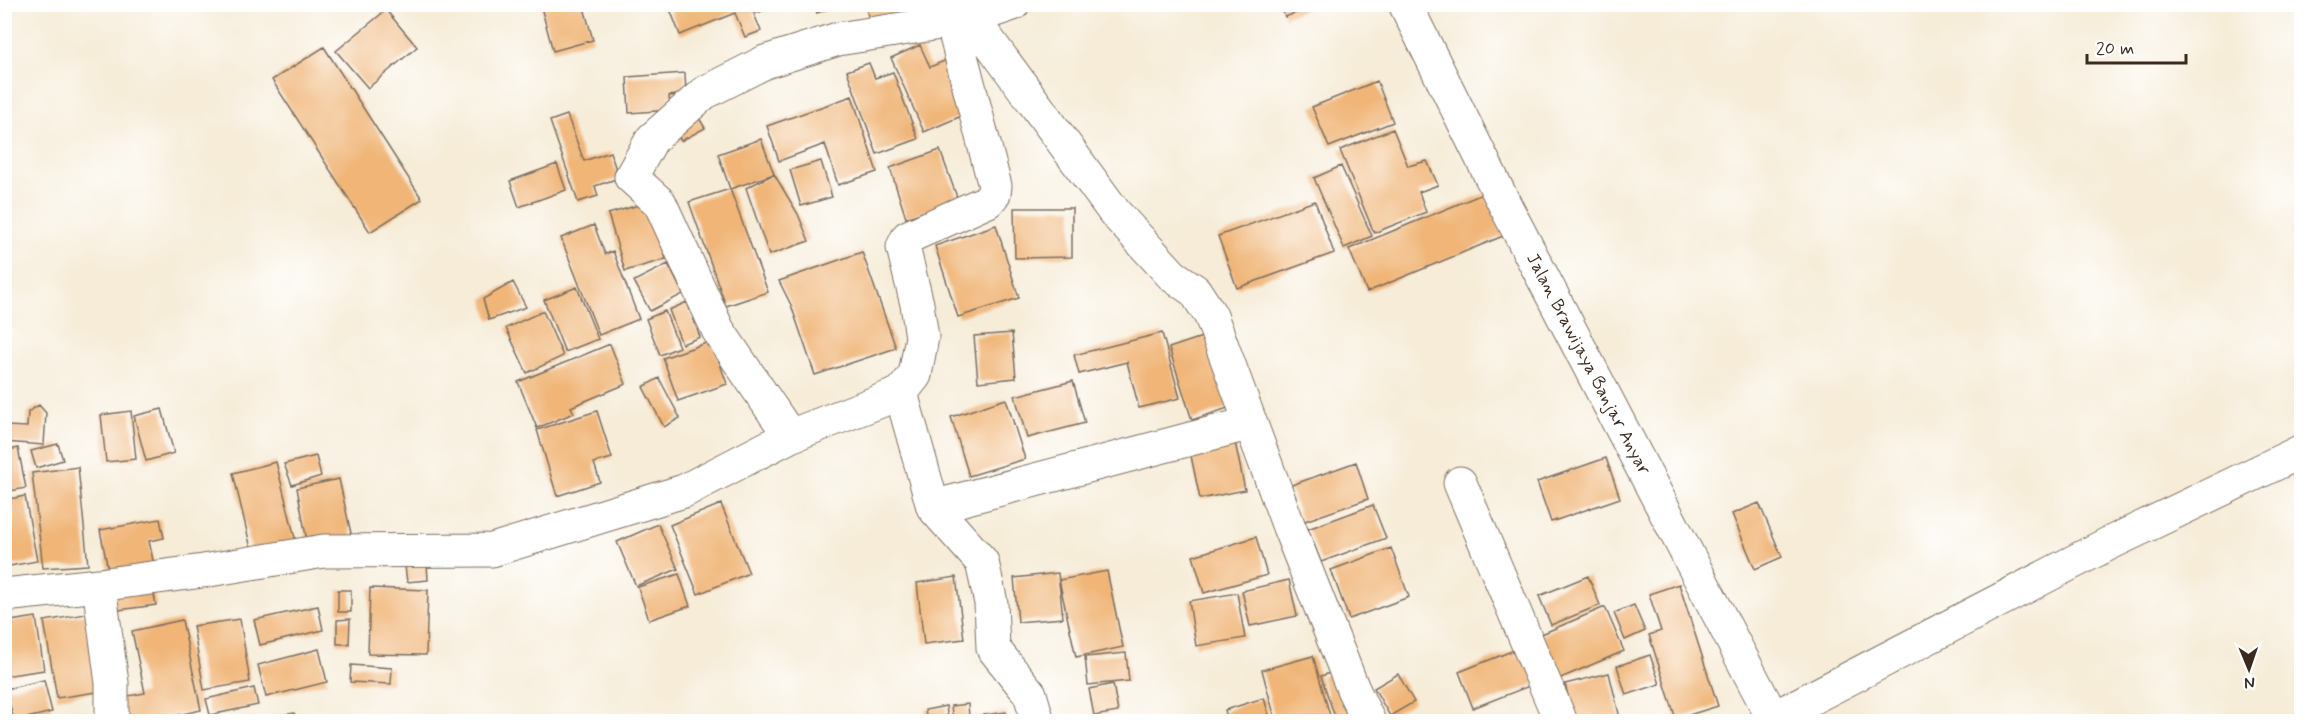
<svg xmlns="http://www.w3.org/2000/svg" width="2306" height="726" font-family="Mynerve,sans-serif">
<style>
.building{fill:#f0b577}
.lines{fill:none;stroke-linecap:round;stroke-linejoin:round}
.street-casing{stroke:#7c6e5f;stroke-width:35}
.secondary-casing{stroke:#7c6e5f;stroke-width:35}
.street{stroke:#fff;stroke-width:33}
.secondary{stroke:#fff;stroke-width:33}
.labels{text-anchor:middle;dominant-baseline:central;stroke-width:4.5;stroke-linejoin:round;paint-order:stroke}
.street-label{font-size:18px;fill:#3b2a1e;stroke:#fff}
</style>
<rect width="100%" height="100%" fill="#fff"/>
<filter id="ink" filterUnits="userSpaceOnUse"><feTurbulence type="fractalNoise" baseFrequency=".0167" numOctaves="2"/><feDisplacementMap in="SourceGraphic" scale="12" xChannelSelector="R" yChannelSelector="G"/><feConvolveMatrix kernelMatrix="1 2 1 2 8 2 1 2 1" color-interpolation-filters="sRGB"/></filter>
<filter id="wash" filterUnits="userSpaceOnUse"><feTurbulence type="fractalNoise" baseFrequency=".008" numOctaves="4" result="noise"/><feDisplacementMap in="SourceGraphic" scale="24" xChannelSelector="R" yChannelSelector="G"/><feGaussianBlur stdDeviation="1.35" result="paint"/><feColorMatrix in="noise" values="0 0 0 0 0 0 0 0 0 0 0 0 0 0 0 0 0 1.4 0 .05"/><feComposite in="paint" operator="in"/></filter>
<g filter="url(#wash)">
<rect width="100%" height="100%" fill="#f6ecd8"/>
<g id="blocks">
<path class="building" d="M550,4h33l10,36 -40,11 -12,-44z
M668,4h109v1l-23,9 7,17 -16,6 -10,-24 -55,22z
M813,4h24v1l-20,8z
M865,4h48l3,15 -45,9z
M1280,4h37v1l-32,12z
M386,10l31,37 -49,41 -32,-37z
M920,45l10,22 19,-8 22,53 -47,20 -33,-74z
M324,47l98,152 -52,33 -98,-152z
M869,63l6,15 18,-6 25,67 -41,15 -30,-83z
M685,73l1,21 -17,2 1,14 -41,3 -2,-36z
M1377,81l16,41 -64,25 -17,-40z
M852,96l25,76 -39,13 -13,-41 -46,17 -12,-35z
M695,111l10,17 -24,13 -10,-16z
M567,115l17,46 26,-9 9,26 -24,8 3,10 -20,6 -28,-81z
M1393,129l15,37 19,-5 11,24 -19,7 7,20 -52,21 -34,-83z
M761,139l13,35 24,40 11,27 -40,14 -23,-67 28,-14 -44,15 -12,-35z
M940,150l18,50 -52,18 -16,-50z
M821,161l11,36 -31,9 -11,-36z
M557,164l9,26 -47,17 -9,-26z
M1341,166l31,70 -28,12 -30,-70z
M730,189l38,103 -42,14 -37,-104z
M1485,193l18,43 -136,56 -18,-43z
M1315,201l19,52 -97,35 -19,-52z
M649,202l17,57 -41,12 -17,-57z
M1014,208h58v49l-57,1z
M594,225l11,29 8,-3 26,68 -40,16 -38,-97z
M996,225l23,73 -61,19 -23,-71z
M862,252l34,96 -81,27 -24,-70 -12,-24z
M668,264l15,30 -33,17 -16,-30z
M513,282l13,25 -37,13 -6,-21z
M577,287l21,52 -33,13 -21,-52z
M687,302l13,35 -18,7 -13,-34z
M543,311l20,45 -36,17 -21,-45z
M665,311l14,36 -19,8 -14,-36z
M1012,333l4,45 -38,4 -4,-46z
M1162,333l18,65 -41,10 -12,-46 -48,12 -5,-19z
M1211,334l23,72 -42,14 -23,-72z
M712,341l15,43 -49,17 -15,-43z
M610,344l16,40 -55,23 3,6 -37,15 -19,-46z
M659,378l21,40 -16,9 -21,-40z
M1073,381l12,42 -58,15 -12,-42z
M1006,399l19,60 -56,17 -18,-59z
M39,405l7,8 -2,32 -40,-3 2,-16 21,1 1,-15z
M162,409l12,44 -28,8 -12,-45z
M131,411l5,48 -30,3 -5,-47z
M597,411l15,47 -18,5 6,19 -43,14 -20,-66z
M1235,442l10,48 -45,9 -10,-48z
M58,444l5,16 -27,8 -5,-17z
M18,448l8,40 -21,4v-41z
M316,456l5,20 -29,9 -8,-21z
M1606,458l14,40 -69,24 -14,-40z
M276,462l21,84 -44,11 -20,-84z
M1356,462l12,37 -66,23 -13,-36z
M78,467l10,98 -45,3 -11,-95z
M339,479l13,59 -44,9 -11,-59z
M25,496l12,65 -33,6v-67z
M1759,503l23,54 -27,12 -23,-55z
M721,504l28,69 -51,21 -28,-69z
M1373,505l13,33 -65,24 -13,-33z
M160,519l4,19 -15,3 6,29 -45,9 -10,-49z
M658,524l20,45 -42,17 -19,-44z
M1256,537l11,38 -63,18 -11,-37z
M1391,548l18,49 -60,22 -18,-49z
M427,564l1,16 -21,2 -2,-16z
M1107,571l16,76 -47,10 -17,-77z
M1058,573l5,45 -45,4 -4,-44z
M679,574l11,32 -41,14 -11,-33z
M1588,576l12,29 -49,20 -12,-29z
M956,577l8,62 -40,5 -7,-61z
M1289,580l8,36 -47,10 -8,-35z
M1679,584l39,122 -42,13 -27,-84 12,-4 -12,-37z
M370,588l58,2 -2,65 -58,-1z
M153,589l3,16 -45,6 -2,-17z
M338,590h13v22h-13z
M1237,593l8,45 -49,8 -7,-45z
M1634,605l11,26 -20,9 -11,-27z
M318,606l5,24 -63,15 -6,-25z
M1605,607l19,44 -75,32 -19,-44z
M97,612l13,78 -53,8 -13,-77z
M36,617l8,53 -40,6v-54z
M240,619l10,63 -46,8 -11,-64z
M350,619l-1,25h-12v-24z
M182,620l19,90 -54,12h-25l-5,-24 28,-5 -13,-62z
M1522,647l15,36 -64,25 -14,-36z
M319,649l8,33 -61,15 -8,-32z
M1126,653l3,28 -41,4 -3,-28z
M1650,655l10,29 -34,11 -9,-29z
M1313,656l18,63 -10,3h-45l-14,-52z
M351,665l41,3 -1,16 -41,-2z
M1342,669l15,44 -21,7 -15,-44z
M1609,673l12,49h-46l-10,-38z
M1398,674l16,28 -24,14 -16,-28z
M44,680l8,32 -38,9 -8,-32z
M1113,684l5,28 -24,4 -5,-27z
M254,688l4,17 -48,10 -4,-16z
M1264,698l7,24h-43l-3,-12z
M968,704l1,13 37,-5 2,10h-55l-2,-16z
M946,706l2,16h-21l-2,-12z
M294,713l2,9h-42v-2z"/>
</g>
</g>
<g filter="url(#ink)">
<use href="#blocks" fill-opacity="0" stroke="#7c6e5f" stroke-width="1.5"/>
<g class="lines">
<defs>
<path id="street" d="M972,18l143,195 58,63 22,15 16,25 78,211 64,162 16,33
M901,393l32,114 49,55 9,41 2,45 37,46 8,28
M790,436l111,-43 14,-18 7,-38 -5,-33 -14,-57 5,-10 80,-36 6,-7 1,-8 -43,-165
M1460,483l101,239
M933,507l318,-84
M4,595l95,-10
M1773,718l335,-174 194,-93
M112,722v-39l-13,-98 104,-14 121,-20 168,-1 192,-59 106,-55 -72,-106 -58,-127 -29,-26 21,-38 52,-46 61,-31 73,-23 134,-21 41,-14"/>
<g id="secondary">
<path id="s1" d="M1405,4l100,201 270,517"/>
</g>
</defs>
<use href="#street" class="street-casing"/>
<use href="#secondary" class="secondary-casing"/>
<use href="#street" class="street"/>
<use href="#secondary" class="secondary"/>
</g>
</g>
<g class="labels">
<g class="street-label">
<text stroke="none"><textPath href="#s1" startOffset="404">Jalan Brawijaya Banjar Anyar</textPath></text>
</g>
</g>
<rect width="2306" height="726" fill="none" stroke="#fff" stroke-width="24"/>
<g transform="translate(2249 669) rotate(178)" stroke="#ffffff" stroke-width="4.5" paint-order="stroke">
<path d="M0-4.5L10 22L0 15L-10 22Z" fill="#3b2a1e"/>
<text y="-9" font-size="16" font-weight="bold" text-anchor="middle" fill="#3b2a1e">N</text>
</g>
<path d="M2087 54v9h99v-9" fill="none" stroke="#3b2a1e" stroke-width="3"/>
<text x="2096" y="54" font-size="18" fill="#3b2a1e" stroke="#ffffff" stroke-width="4.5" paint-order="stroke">20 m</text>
</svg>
